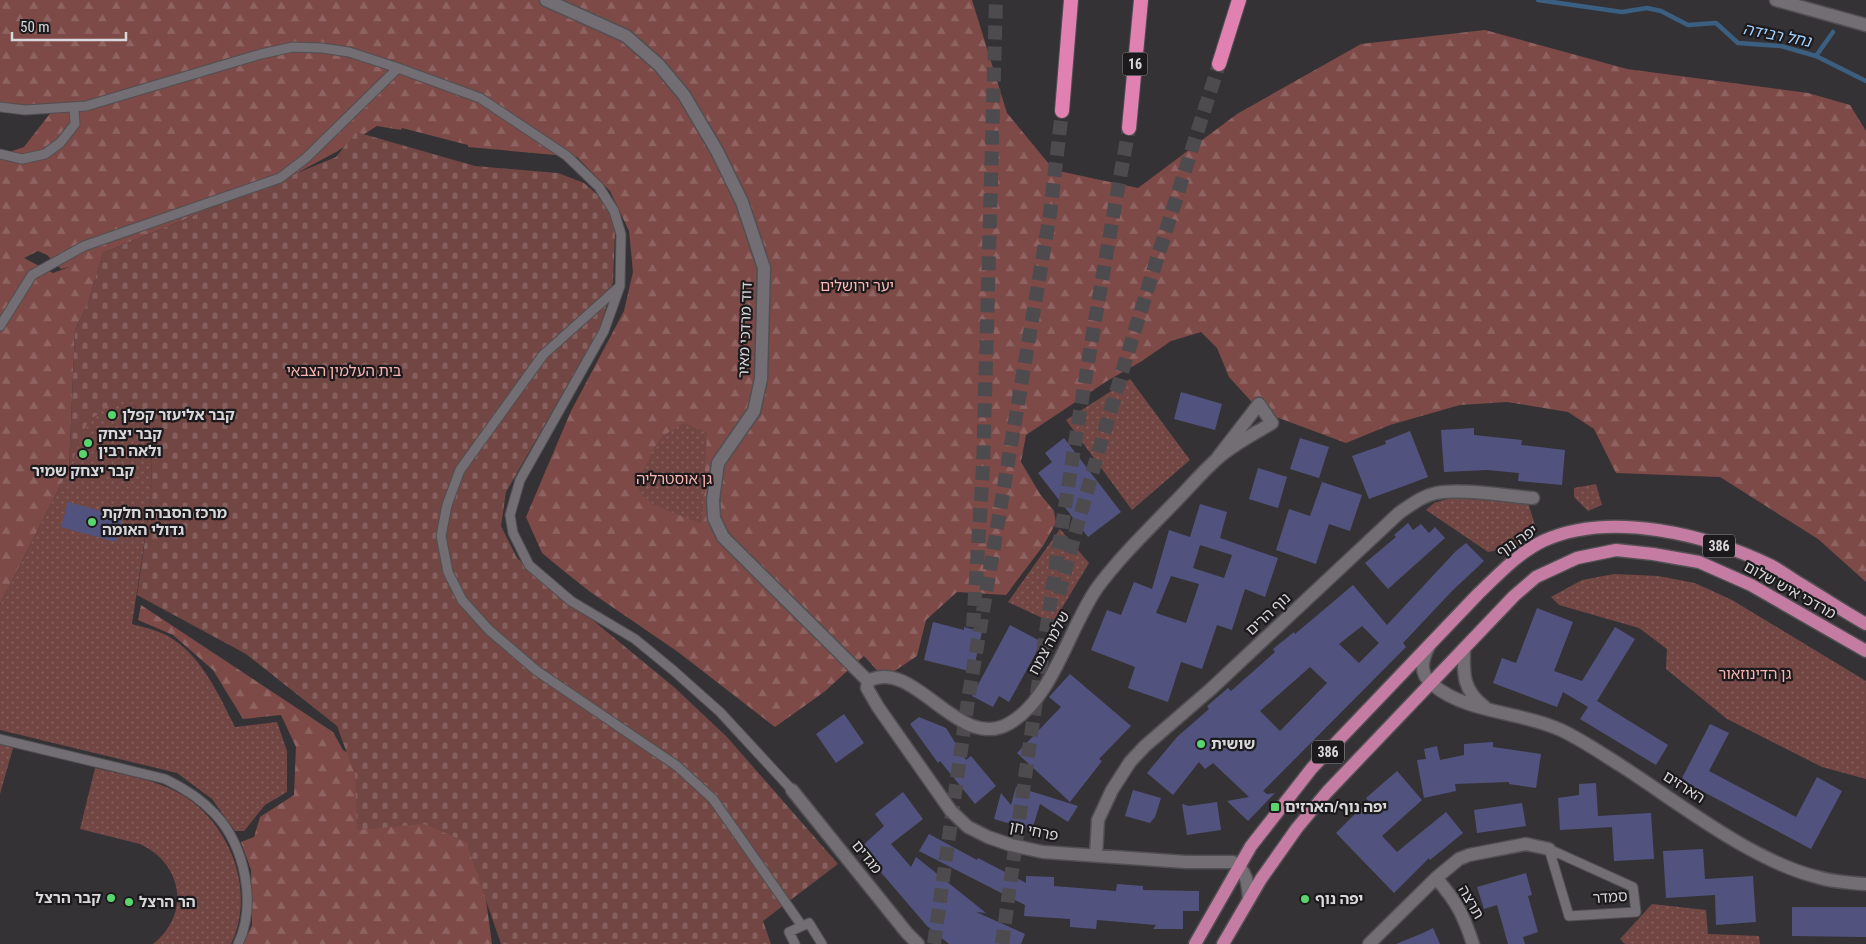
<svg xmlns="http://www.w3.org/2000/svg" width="1866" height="944" font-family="'Roboto Condensed','Noto Sans Hebrew',sans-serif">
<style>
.forest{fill:url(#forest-firs);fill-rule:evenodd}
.cemetery{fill:url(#cemetery-stones)}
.park{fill:url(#park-dots)}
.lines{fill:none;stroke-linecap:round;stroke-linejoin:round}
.stream{stroke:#3a5f81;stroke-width:4.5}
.building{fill:#51537e;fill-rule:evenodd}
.trunk-tunnel{stroke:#4d4b4e;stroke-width:14;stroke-dasharray:14 7;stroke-linecap:butt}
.service-casing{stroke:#514f52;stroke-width:11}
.minor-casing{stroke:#514f52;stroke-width:15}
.secondary-casing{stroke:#514f52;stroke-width:15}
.primary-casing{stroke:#514f52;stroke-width:15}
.trunk-casing{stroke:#514f52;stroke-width:16}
.service{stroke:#726e73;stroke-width:9}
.minor{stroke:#726e73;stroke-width:12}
.secondary{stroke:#726e73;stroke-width:12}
.primary{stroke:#c47ca2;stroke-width:12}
.trunk{stroke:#e081b2;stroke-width:14}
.poi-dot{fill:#5ad56e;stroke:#1c1a1c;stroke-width:2}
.labels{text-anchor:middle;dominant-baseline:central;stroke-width:4.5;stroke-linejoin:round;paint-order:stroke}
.shield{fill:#1c1a1c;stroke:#a09ea0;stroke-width:1}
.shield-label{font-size:14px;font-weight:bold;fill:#d8d7d9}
.park-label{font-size:15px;fill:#fbb6b2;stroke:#1c1a1c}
.street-label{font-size:15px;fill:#d8d7d9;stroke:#1c1a1c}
.poi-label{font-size:15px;font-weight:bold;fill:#d8d7d9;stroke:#1c1a1c;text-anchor:start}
.water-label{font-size:16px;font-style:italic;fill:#a2d0fe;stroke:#1c1a1c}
</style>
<defs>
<pattern id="forest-firs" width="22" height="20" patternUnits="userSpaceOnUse" patternTransform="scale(1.25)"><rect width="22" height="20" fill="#7d4a47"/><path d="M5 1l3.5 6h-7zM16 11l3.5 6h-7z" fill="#8f6361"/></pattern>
<pattern id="cemetery-stones" width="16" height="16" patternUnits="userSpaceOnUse" patternTransform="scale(1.25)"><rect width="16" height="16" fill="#724643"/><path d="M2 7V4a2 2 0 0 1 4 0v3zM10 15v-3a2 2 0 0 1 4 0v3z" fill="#85605e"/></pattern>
<pattern id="park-dots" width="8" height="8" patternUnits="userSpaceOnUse" patternTransform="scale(1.25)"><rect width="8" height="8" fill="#724643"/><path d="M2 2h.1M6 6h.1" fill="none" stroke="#85605e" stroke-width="1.8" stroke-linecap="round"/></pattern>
</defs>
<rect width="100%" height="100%" fill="#353236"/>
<path class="forest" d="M0,0h972l35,113 47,57 84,18 99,-74 124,-70 124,-14 142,39 181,24 42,12 16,26v451l-48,-43 -98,-62 -104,-4 -22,-44 -26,-17 -61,-10 -47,3 -70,20 -44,18 -86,-32 -31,-34 -12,-29 -16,-16 -30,9 -29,20 -35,20 -81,54 -5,27 19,32 14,17 2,12 -13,23 -37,49 -49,-3 -31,28 -9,36 -33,22 -20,-22 -40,36 -49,35 -97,-75 -89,-61 -24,-19 -23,-19 -16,-36 45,-106 53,-100 9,-39 -4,-41 -19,-40 -33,-34 -109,-10v-2l-66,-17 -1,2 -24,-4 -41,26 -41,22 -192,79 -15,50 -13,27 -6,139 -69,135v-449l24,-8 28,-36 -52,-6zM38,251l9,4 14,14 8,-2 -16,6 -29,-15z
M141,605l192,127 10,18 63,39 63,45 13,37 10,73h-249l9,-19 -1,-55 -10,-28 13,-5 6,-20 34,-22 2,-48 -15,-32 -38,4 -30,-49 -40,-35 -35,-15z"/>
<path class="cemetery" d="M356,132l119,34 83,7 26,10 24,21 7,28 -2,50 -13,47 -94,163 -5,34 16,32 157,129 53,50 111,127 -75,57 8,23h-270l-35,-102 -42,-18 -67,6 -2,-55 -18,-49 -91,-72 -109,-59 14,-96 1,-69 -22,-31 -61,70 6,-139 13,-27 15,-50 233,-96z"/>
<path class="park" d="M1130,379l60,81 -58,50 -66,-90z
M130,399l22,31 -1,69 -19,125c11,3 24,6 34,11 34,18 52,58 69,92l42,-5 10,29v41l-22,13 -21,26h-9l-23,-32 -35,-26 -177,-43v-126l69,-135 19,-48 20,-14z
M684,423l23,9 -5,92 -49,-19 -13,-12 -3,-13c11,-11 11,-26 21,-38 5,-8 18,-14 26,-19z
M1596,484l6,21 -14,6 -14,-14v-9z
M1451,498l77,5 8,25 -20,19 -28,5 -62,-42 8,-7z
M1060,529l29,34 -36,60 -45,-21z
M1614,574l44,2 37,7 37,17 134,81v98l-44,-12 -95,-48 -61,-50 1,-20 -28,-21 -80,-23 -8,-8 31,-17z
M0,744l13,4 -13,46z
M95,768c28,7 59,11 84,25 50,28 78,97 52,151h-78c38,-30 30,-80 -13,-100l-60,-15z
M1652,904l54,6 2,24 51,2 1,8h-135l-5,-5z"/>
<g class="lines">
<path class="stream" d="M1538,0l84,12 25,-4 14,3 27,14 28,-2 22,20 43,3 35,10 50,25
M1816,56l17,-24"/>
</g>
<path class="building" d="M1181,392l41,12 -7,26 -41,-11z
M1474,428v7l48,5 -1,5 44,5 -3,35 -44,-4 1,-8 -32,-3 -43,2 -3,-42z
M1410,431l18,46 -59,22 -17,-43 34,-12 -1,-3z
M1064,438l57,74 -33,25 -50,-64 14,-11 -7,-9z
M1300,438l29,9 -10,31 -29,-9z
M1258,468l29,9 -9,31 -29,-9z
M1322,482l40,13 -12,36 -21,-7 -13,40 -40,-14 13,-41 21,7z
M68,502l55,15 -7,25 -55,-15z
M1200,504l27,8 -7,26 58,20 -13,39 -20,-8 -13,41 -15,-5 -15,44 -21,-7 -13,40 -40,-14 7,-21 -44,-17 16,-40 14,5 13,-33 18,7 17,-59 21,7zM1200,545l32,10 -8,23 -31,-10zM1171,576l28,8 -13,39 -30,-10z
M1408,523l5,7 8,-6 8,9 6,-6 10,11 -57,51 -23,-26 31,-26 -2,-2z
M1466,543l18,18 -32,30 -49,52 3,4 -143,144 4,3 8,-1 -27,28 -21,-20 22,-4 -36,-34 -8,6 -6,-7 -26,33 -26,-22 30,-36 32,-28 -2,-3 21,-18 3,3 44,-39 -2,-3 21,-17 1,2 58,-49 34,40 69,-74zM1362,626l17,17 -20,20 -20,-19zM1310,667l17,16 -47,48 -20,-20z
M1537,608l36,14 -19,49 28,10 33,-54 20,12 -38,62 71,44 -12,20 -76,-46 8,-12 -25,-15 -6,15 -64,-24 9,-25 14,5z
M933,622l31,8v-3l18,5 -9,40 -49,-12z
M1010,625l32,17 -33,60 -10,-6 -6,11 -21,-11z
M1070,674l61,52 -32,33 3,2 -32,41 -53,-49 44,-46 -12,-10z
M844,714l20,29 -28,20 -20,-29z
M919,717l27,11 20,32 5,-4 25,30 -21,18 -35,-43 -2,2 -28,-39z
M1710,724l19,9 -20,38 87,46 21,-40 25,14 -31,58 -130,-69z
M1493,742v5l48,7 -5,34 -27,-4v-2l-54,2 1,7 -32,7 -7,-38 9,-1 -2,-10 13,-3 3,14 24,-5v-11z
M1397,771l25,29 -40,36 15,16 49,-40 17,21 -33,27 -1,-2 -35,35 -58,-60 32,-32 -2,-3z
M1596,783l2,33 53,-3 3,46 -40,2 -2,-34 -52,3 -2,-32 21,-3v-11z
M1016,787l27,8 35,11 -10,16 -28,-18 -8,26 -38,-11 7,-26 10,12z
M1133,790l28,8 -6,19 -5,6 -25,-7z
M903,792l20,27 -32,25 20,23 5,-10 70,56 -10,-1 49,22 -4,10h-72l-22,-18 -67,-78 24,-22 -9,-12z
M1217,802l4,28 -34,5 -5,-31 7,2z
M1522,803l4,23 -49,7 -3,-23z
M929,834l48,26 1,-2 48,25v-7l28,1v9l62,5 1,-7 26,2v4l56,1v20h-16v18h-30l3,-4 -59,-5 -1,9 -26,-2v-8l-46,-3 1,-11 -106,-54z
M1703,849l2,30 48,-3 3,46 -40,3 -1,-30 -49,3 -3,-47z
M1526,873l6,22 -4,1 10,36 -15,5 2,7h-17l-11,-39 -13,4 -7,-22z
M1792,907h74v30l-74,-1z
M1433,928l7,16h-44l27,-11z"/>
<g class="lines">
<path class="trunk-tunnel" d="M1059,594c47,-179 104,-354 160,-530
M973,627l10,-160 13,-467
M934,944l34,-244 82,-486 12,-103
M1002,944c37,-273 77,-545 127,-816"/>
<defs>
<path id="service" d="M0,107l25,3 61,-4 175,-52 32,-7 29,1 27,4 49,16 82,30 87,58 32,31 15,24 7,23 -1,52 -16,45 -84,149 -10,35 3,18 16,32 42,36 64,38 39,32 46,41 72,78
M0,154l22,5 23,-5 15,-11 15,-19 -1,-16
M620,286l-77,69 -83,115 -13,35 -6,31 7,36 14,28 27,30 48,41 140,95 36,33 89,127
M0,326l32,-51 52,-29 196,-68 26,-20 92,-90
M0,739l165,40c19,9 35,19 50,35 30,32 42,90 23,130
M1549,849l84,38 3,25 -67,4z
M795,944l-6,-12 20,-9 13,21"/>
<path id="minor" d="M546,0l80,36 33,29 25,30 33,56 25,51 22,66 -3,111 -7,32 -36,52 -5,37 1,18 9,19 145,144
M1428,648c-7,14 -8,27 5,37 36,29 87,26 128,45 21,10 40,23 59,35 59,38 130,95 197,112 16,5 33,6 49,7
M1464,649c-1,25 -1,42 21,58
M868,681c47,-25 90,73 142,42 43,-25 59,-95 87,-135 23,-31 50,-57 76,-84 15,-15 29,-32 45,-46 16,-14 36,-24 54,-35l-13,-19 -41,53
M868,681l-1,7 11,19 73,104 17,16 20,10 23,8 32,7 143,10h47c14,7 15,24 16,37
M792,790l115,143 11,11
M1096,855l2,-35 14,-30 18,-28 15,-16 66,-57 188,-176c12,-8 23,-17 37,-20 25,-5 70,3 97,5
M1436,878c21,24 27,36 37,66
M1369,944l67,-66 23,-19 10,-4 57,-11 23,5"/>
<path id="secondary" d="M1776,0l90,25"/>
<path id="primary" d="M1195,944l56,-98 61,-78 166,-174c20,-19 40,-41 65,-53 68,-31 165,-6 229,25 11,6 21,14 32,20 21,13 41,26 62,38
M1223,944l38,-65 36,-51 30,-36 187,-196 22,-19 41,-19 39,-8 37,4 46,8 52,23 115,66"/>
<path id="trunk" d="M1219,64l20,-64
M1062,111l9,-111
M1129,128l12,-128"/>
</defs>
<use href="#service" class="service-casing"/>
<use href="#minor" class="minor-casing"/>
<use href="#secondary" class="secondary-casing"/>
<use href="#primary" class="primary-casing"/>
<use href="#trunk" class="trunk-casing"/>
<use href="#service" class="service"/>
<use href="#minor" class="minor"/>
<use href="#secondary" class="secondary"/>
<use href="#primary" class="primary"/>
<use href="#trunk" class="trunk"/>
</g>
<g class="poi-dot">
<circle cx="112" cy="415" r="5"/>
<circle cx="88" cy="443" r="5"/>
<circle cx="83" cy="454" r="5"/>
<circle cx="92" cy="522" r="5"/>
<circle cx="1201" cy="744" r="5"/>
<rect x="1270" y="802" width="10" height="10" rx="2.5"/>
<circle cx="111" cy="898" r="5"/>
<circle cx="1305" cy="899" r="5"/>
<circle cx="129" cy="902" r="5"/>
</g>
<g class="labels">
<g class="shield">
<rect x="1122.5" y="52.5" width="25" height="23" rx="4"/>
<rect x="1703" y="534.5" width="32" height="23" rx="4"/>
<rect x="1312" y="740.5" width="32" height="23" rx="4"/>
</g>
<g class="shield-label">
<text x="1135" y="64">16</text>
<text x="1719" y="546">386</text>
<text x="1328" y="752">386</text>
</g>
<g class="park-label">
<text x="857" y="286">יער ירושלים</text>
<text x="344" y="371">בית העלמין הצבאי</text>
<text x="674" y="479">גן אוסטרליה</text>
<text x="1755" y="674">גן הדינוזאור</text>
</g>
<g class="street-label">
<text transform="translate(745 330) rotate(-88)">דוד מרדכי מאיר</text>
<text transform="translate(1517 541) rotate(-34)">יפה נוף</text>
<text transform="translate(1790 590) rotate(29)">מרדכי איש שלום</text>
<text transform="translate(1268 614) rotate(-43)">נוף הרים</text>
<text transform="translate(1049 643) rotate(-62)">שלמה צמח</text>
<text transform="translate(1684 787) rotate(33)">הארזים</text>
<text transform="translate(1034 831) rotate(11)">פרחי חן</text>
<text transform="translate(867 857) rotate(51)">מגדים</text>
<text transform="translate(1610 897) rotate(-4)">סמדר</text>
<text transform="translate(1471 902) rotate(60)">תרצה</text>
</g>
<g class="poi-label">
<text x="122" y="415">קבר אליעזר קפלן</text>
<text x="98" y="434">קבר יצחק<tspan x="98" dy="17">ולאה רבין</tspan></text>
<text x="83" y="471" text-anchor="middle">קבר יצחק שמיר</text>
<text x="102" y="513">מרכז הסברה חלקת<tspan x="102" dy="17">גדולי האומה</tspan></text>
<text x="1211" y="744">שושית</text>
<text x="1285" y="807">יפה נוף/הארזים</text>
<text x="101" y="898" text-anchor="end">קבר הרצל</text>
<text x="1315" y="899">יפה נוף</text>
<text x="139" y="902">הר הרצל</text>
</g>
<g class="water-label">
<text transform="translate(1777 35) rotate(11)">נחל רבידה</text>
</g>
</g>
<path d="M12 32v8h114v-8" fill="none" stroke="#d8d7d9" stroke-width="2.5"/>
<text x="20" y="32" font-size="15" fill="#d8d7d9" stroke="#1c1a1c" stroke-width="4" paint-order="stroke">50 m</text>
</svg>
